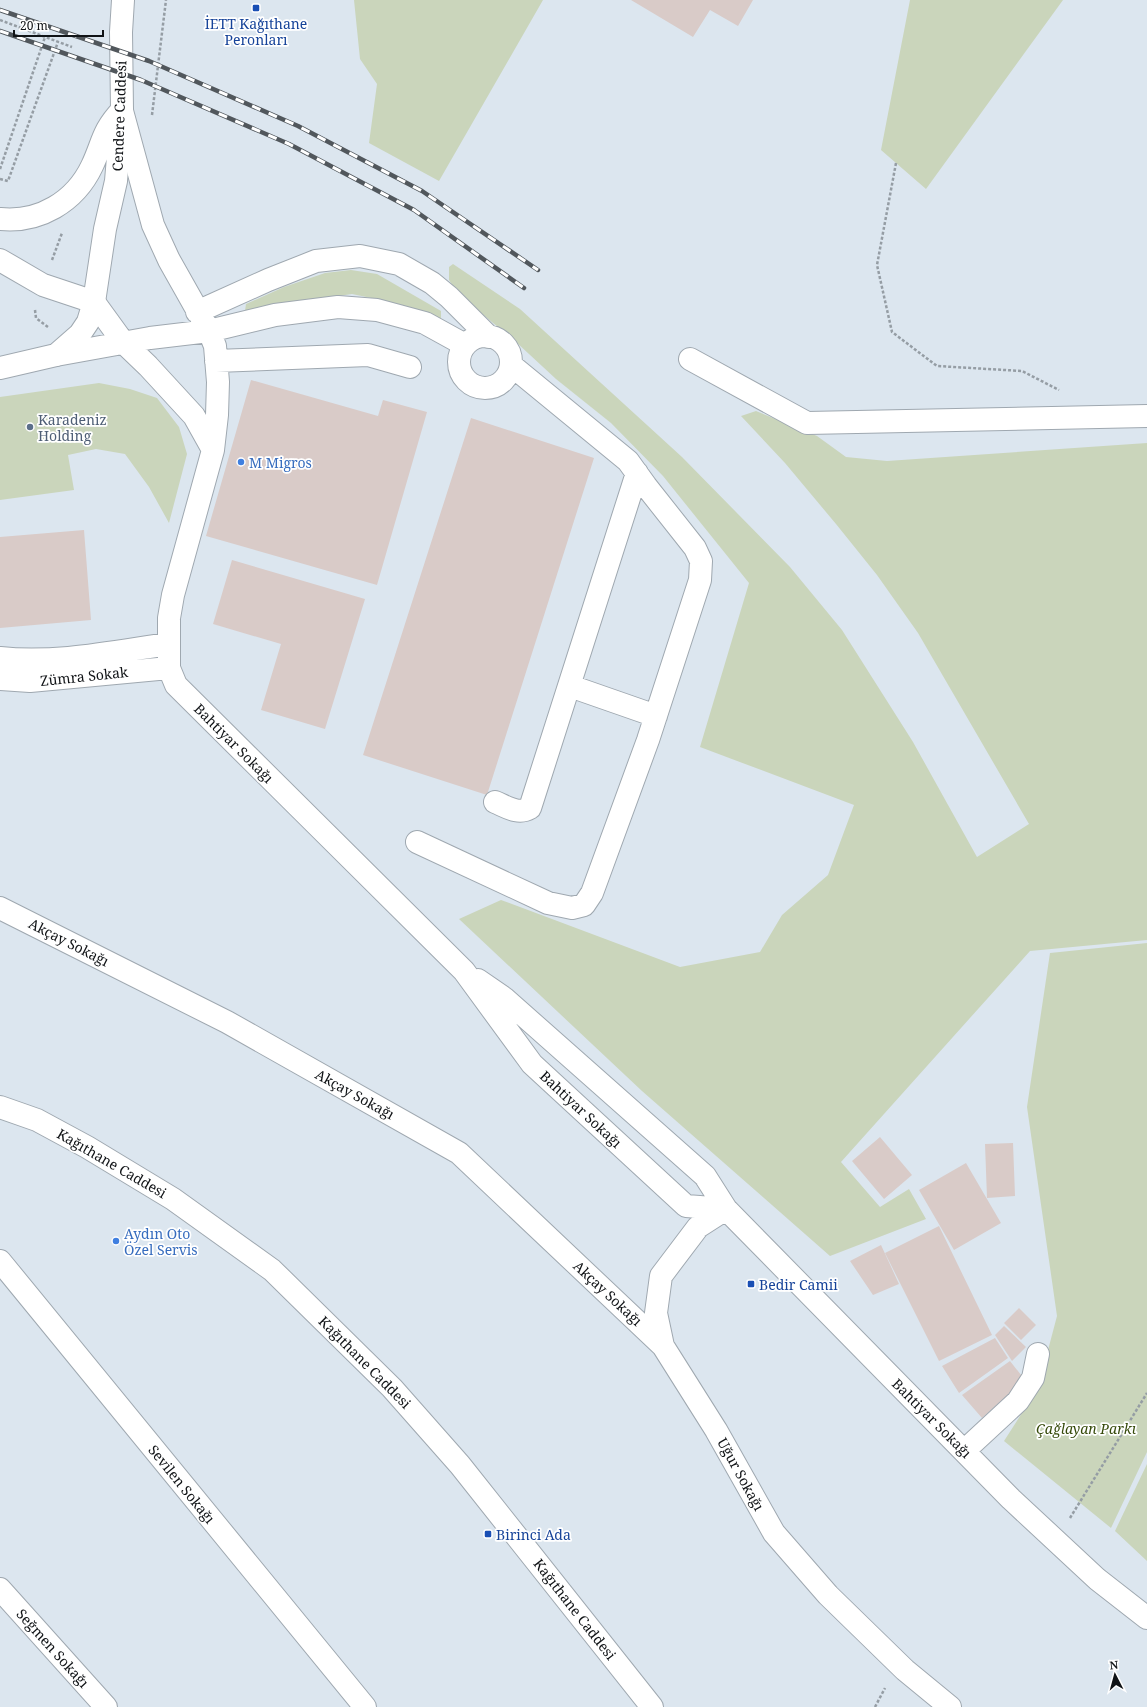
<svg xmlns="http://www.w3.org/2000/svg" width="1147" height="1707" font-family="'Noto Serif',serif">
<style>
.green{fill:#cad5bb}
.building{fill:#d9cbc8}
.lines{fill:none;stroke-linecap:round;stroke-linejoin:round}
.minor-casing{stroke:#9fa8b0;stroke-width:24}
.major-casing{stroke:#9fa8b0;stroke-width:24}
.path{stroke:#959da4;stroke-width:2.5;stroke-dasharray:3 2;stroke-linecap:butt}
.minor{stroke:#fff;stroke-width:22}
.major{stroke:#fff;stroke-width:22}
.rail-casing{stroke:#51575c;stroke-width:4.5}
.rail{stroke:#fff;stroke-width:3;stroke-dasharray:9;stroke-linecap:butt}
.transit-dot{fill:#1a4fb4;stroke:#fff;stroke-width:1.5}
.service-dot{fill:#5c6f8a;stroke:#fff;stroke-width:1.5}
.shop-dot{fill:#3f7fe0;stroke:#fff;stroke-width:1.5}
.labels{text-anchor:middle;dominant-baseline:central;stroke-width:3.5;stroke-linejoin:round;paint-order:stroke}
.transit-label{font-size:14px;fill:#164399;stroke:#fff;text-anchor:start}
.street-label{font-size:14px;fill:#101316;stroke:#fff}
.service-label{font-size:14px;fill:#4e5e75;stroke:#fff;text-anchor:start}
.shop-label{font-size:14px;fill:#366cbe;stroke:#fff;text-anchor:start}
.park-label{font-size:14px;font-style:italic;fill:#364a0a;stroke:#fff}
</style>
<rect width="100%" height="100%" fill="#dce6ef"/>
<path class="green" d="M354,0h189l-104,181 -70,-38 8,-59 -17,-25z
M910,0h153l-137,189 -45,-39z
M453,264l67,45 162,148 108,110 52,63 71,112 64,115 52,-33 -111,-191 -41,-58 -41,-51 -51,-61 -44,-47 15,-5 61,25 29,21 41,4 260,-18v497l-117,11 -189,211 39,45 29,-18 17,30 -96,37 -188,-165 -183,-172 42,-19 179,67 80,-15 22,-37 46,-40 26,-70 -154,-58 49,-164 -86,-107 -52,-53 -55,-44 -40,-37 -58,-48 -9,-14v-13z
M351,270l26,4 64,37v8h-6l-59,-20 -24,-5 -81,12 -19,5h-7l1,-7 38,-17 41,-14z
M99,383l31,6 27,9 22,29 8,27 -18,69 -20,-36 -24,-33 -29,-5 -28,6 6,35 -74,10v-103z
M1147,943v509l-36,76 -107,-87 34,-53 19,-72 -30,-209 23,-154z
M1147,1464v97l-32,-30z"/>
<path class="building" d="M631,0h122l-15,26 -28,-16 -17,27z
M251,380l127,36 5,-16 44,12 -50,173 -171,-49z
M471,418l123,40 -107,337 -124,-40z
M84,530l7,90 -91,8v-91z
M232,560l133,39 -40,130 -64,-19 20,-66 -68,-20z
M880,1137l32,38 -28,24 -32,-38z
M1013,1143l2,53 -28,2 -2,-54z
M966,1163l35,60 -47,27 -35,-60z
M939,1226l53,109 -53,26 -54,-108z
M881,1245l18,39 -26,11 -23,-34z
M1019,1308l17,17 -15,15 -17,-17z
M1004,1326l22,21 -14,14 -17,-26z
M995,1338l13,20 -49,35 -17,-27z
M1010,1361l15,19 -43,38 -20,-23z"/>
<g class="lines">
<defs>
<path id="minor" d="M122,111l31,114 16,35 40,71 6,15 3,36 -1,33 -4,35 -40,145 -4,23v50l7,17 288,286 68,93 154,142 40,3
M94,302l29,40 25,24 46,50 19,34
M197,312l71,-32 48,-19 44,-5 39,8 33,19 17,14 40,40
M459 362a26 26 0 1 1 52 0a26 26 0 1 1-52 0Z
M56,355l94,-17 59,-7 66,-16 63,-8 39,3 48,13 40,22
M690,359l117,64 340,-7
M216,361l152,-6 42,12
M0,658c56,6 112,-6 168,-14
M0,679l30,2 139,-13
M570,686l86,30
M495,802c12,5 23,13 35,6l107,-335
M417,842l131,61 24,5 12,-3 8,-12 56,-153 52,-160 1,-19 -6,-13 -49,-62 -18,-25 -117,-96
M0,908l227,114 232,131 204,193
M478,980l26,18 201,178 21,33 285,290 86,80 50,39
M726,1209l-28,18 -37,49 -5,37 7,33 53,84 58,103 54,62 77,75 45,37
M0,1261l365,446
M964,1451l54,-50 15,-23 5,-24
M0,1589l106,118"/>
<path id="major" d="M0,219c39,4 75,-17 92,-53 11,-23 10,-35 30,-56
M0,260l43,25 51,17
M0,368l56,-13 24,-21 8,-12 6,-20 11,-73 11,-48 6,-71 -1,-78 2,-32
M0,1107l37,13 50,27 86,52 99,71 120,118 68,77 192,242"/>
</defs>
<use href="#minor" class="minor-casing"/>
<use href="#major" class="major-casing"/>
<path class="path" d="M0,20l72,27
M152,115l14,-115
M896,163l-19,102 15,67 45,34 85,5 37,19
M0,169l45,-132
M0,179l8,2 50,-139
M52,260l10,-27
M35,310l1,8 12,9
M1070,1518l77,-125
M875,1707l10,-19"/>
<use href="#minor" class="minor"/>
<use href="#major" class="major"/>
<defs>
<path id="rail" d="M0,10l149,51 149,65 124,65 116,79
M0,31l141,49 148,64 125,66 110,78"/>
</defs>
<use href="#rail" class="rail-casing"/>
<use href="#rail" class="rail"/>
</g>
<g class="transit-dot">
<rect x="252" y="4" width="8" height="8" rx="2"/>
<rect x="747" y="1280" width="8" height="8" rx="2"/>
<rect x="484" y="1530" width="8" height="8" rx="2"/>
</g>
<circle class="service-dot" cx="30" cy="427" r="4"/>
<g class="shop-dot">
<circle cx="241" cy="462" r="4"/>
<circle cx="116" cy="1241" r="4"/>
</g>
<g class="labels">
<g class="transit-label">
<text x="256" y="23" text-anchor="middle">İETT Kağıthane<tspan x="256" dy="16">Peronları</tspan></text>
<text x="759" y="1284">Bedir Camii</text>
<text x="496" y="1534">Birinci Ada</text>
</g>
<g class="street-label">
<text transform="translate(119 116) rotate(-88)">Cendere Caddesi</text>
<text transform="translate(84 676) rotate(-6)">Zümra Sokak</text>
<text transform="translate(234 743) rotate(45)">Bahtiyar Sokağı</text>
<text transform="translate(69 942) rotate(27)">Akçay Sokağı</text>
<text transform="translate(355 1094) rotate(29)">Akçay Sokağı</text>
<text transform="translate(581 1109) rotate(43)">Bahtiyar Sokağı</text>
<text transform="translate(112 1163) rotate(30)">Kağıthane Caddesi</text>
<text transform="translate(608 1293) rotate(43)">Akçay Sokağı</text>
<text transform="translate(365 1362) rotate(45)">Kağıthane Caddesi</text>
<text transform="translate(932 1418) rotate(45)">Bahtiyar Sokağı</text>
<text transform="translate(741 1474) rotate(61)">Uğur Sokağı</text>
<text transform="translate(182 1484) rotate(51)">Sevilen Sokağı</text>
<text transform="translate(575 1609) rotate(52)">Kağıthane Caddesi</text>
<text transform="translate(53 1648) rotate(48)">Seğmen Sokağı</text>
</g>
<g class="service-label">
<text x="38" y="419">Karadeniz<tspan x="38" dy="16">Holding</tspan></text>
</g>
<g class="shop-label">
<text x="249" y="462">M Migros</text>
<text x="124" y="1233">Aydın Oto<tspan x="124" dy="16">Özel Servis</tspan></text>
</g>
<g class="park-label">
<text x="1086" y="1428">Çağlayan Parkı</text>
</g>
</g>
<g transform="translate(1115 1675) rotate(354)" stroke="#ffffff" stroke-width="3" paint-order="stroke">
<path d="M0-3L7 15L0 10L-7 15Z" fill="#101316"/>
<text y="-6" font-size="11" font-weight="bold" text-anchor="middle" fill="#101316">N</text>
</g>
<path d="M14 30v6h89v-6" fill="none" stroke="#101316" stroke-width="2"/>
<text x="20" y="30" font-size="12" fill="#101316" stroke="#ffffff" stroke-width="3" paint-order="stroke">20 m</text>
</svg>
